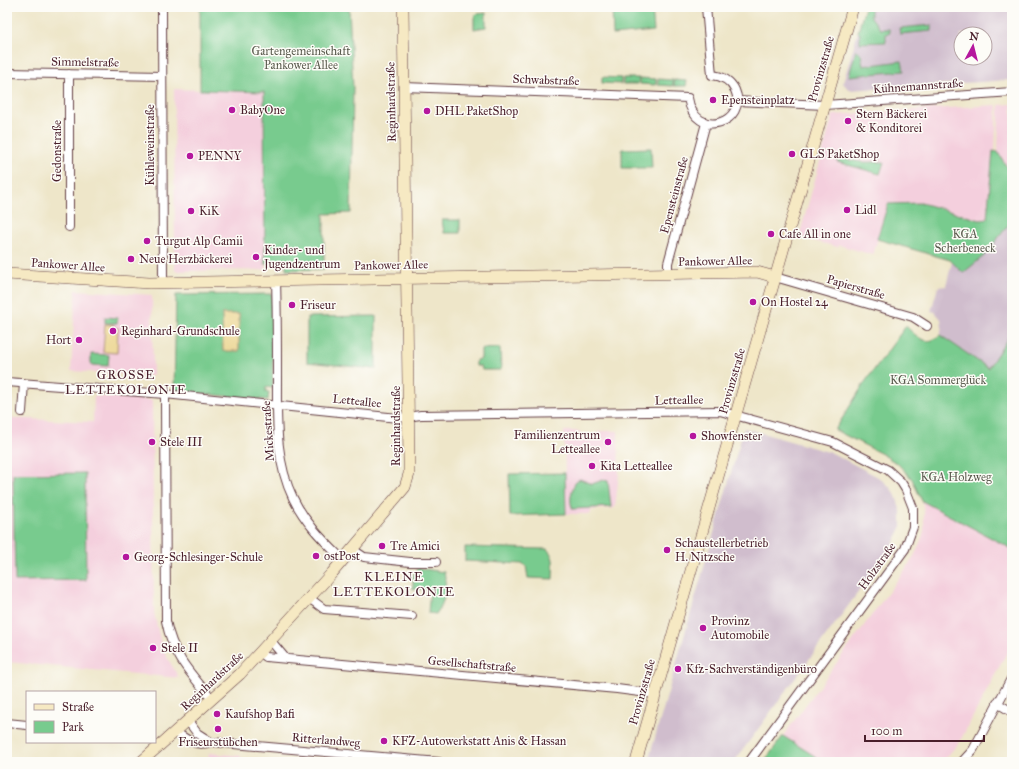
<svg xmlns="http://www.w3.org/2000/svg" width="1019" height="769" font-family="'IM FELL Great Primer',serif">
<style>
.built{fill:#f4cfdd}
.industrial{fill:#d0bdcd;fill-rule:evenodd}
.green{fill:#78cb8e;stroke:#61755c}
.sand{fill:#eeda9e;stroke:#9c7c64}
.lines{fill:none;stroke-linecap:round;stroke-linejoin:round}
.street-casing{stroke:#633d43;stroke-width:10}
.secondary-casing{stroke:#633d43;stroke-width:12}
.street{stroke:#fff;stroke-width:8}
.secondary{stroke:#f6e9c3;stroke-width:11}
.poi-dot{fill:#b5179e;stroke:#fdfcf7;stroke-width:1.5}
.labels{text-anchor:middle;dominant-baseline:central;stroke-width:3;stroke-linejoin:round;paint-order:stroke}
.park-label{font-size:12px;fill:#5a5b4e;stroke:#fdfcf7}
.street-label{font-size:12px;fill:#4a1f2b;stroke:#fdfcf7}
.poi-label{font-size:12px;fill:#4a1f2b;stroke:#fdfcf7;text-anchor:start}
.neighbourhood-label{font-size:13px;letter-spacing:1px;fill:#4a1f2b;stroke:#fdfcf7}
</style>
<rect width="100%" height="100%" fill="#fdfcf7"/>
<filter id="ink" filterUnits="userSpaceOnUse"><feTurbulence type="fractalNoise" baseFrequency=".025" numOctaves="2"/><feDisplacementMap in="SourceGraphic" scale="8" xChannelSelector="R" yChannelSelector="G"/><feConvolveMatrix kernelMatrix="1 2 1 2 8 2 1 2 1" color-interpolation-filters="sRGB"/></filter>
<filter id="wash" filterUnits="userSpaceOnUse"><feTurbulence type="fractalNoise" baseFrequency=".012" numOctaves="4" result="noise"/><feDisplacementMap in="SourceGraphic" scale="16" xChannelSelector="R" yChannelSelector="G"/><feGaussianBlur stdDeviation="0.9" result="paint"/><feColorMatrix in="noise" values="0 0 0 0 0 0 0 0 0 0 0 0 0 0 0 0 0 1.4 0 .05"/><feComposite in="paint" operator="in"/></filter>
<g filter="url(#wash)">
<rect width="100%" height="100%" fill="#eee6c9"/>
<path class="built" d="M174,89l90,3 2,178 -91,1z
M1012,104v72l-14,-22 1,-49z
M997,105l-2,46h-2l-6,68 -7,1 -92,-16 -15,51 -34,-10 -1,2 -39,-10 34,-122z
M76,290l76,5 1,81 -82,-5z
M94,396l58,4 2,213 8,35 17,30 -172,-16v-244l86,4z
M564,431h16v6h18v-6h20l1,43 -4,34 -24,2v4h-25z
M922,501l90,48v94l-53,100 -17,19h-118l-41,-26 129,-176 7,-14 5,-15v-19z
M209,753l32,3 -1,6h-32z"/>
<path class="industrial" d="M865,7h147v73l-163,10 -6,-7zM961,34h24v24h-24z
M1012,220v112l-24,36 -48,-33 2,-8 -1,-8 -6,-7 -4,-1 7,-24 8,-1 6,-24 11,11 22,-18z
M744,428l88,25 46,24 12,10 6,9 5,15v17l-9,18 -158,216h-86z"/>
<path class="green" d="M200,7h149l4,81 -2,125 -27,1v55l-38,1v-7l-21,1 -1,-172 -64,-2z
M612,7h40l2,24 -41,4z
M865,7h6v10l9,12h9l1,4 -4,1v8l-26,1v-9l-2,-2z
M486,13v14l-12,2v-12l3,-3z
M932,25v6l-32,3 -1,-6z
M856,50l5,4 2,12 39,-5 2,10 -55,5z
M602,77l19,1v6l-19,-1z
M623,78h16l-1,6h-15z
M640,78l16,1v6l-16,-1z
M658,79l15,1v6l-15,-1z
M674,80l13,1 -1,5h-12z
M651,148l1,20h-30v-19z
M993,151l5,1 14,24v44l-27,35 -22,18 -13,-13 -73,-21 11,-35 33,-1 59,17 7,-1z
M838,158l24,4h22l-4,12 -43,-12z
M442,220h18v13h-16z
M272,294l1,94 -7,-1v5h3l-1,8 -94,-9 2,-96z
M376,316v53l-69,-7v-45z
M105,317l13,1 -1,5h-12z
M906,326c10,10 21,22 34,9l48,33 24,-36v217l-90,-48 -10,-22 -14,-15 -16,-10 -47,-24 30,-48z
M500,348l1,22h-19l-1,-4h-5v-6l5,-1v-10z
M91,354l18,1 -1,11 -17,-1z
M85,473l1,107 -71,1 -2,-107z
M565,473l1,41 -56,2 -1,-42z
M580,479l12,5 11,-4 5,1 3,26 -38,2c-5,-7 -1,-21 3,-28z
M465,547l82,2c9,8 6,19 6,30l-25,-1 -2,-12 -3,-2 -58,-3z
M418,568l26,4c3,15 2,29 -8,42l-8,-1 2,-24h-17v-14z
M783,736l41,26h-60z"/>
<path class="sand" d="M222,314h17v37h-16z
M105,324l9,1v3h4l-1,25 -14,-1z"/>
</g>
<g filter="url(#ink)">
<g class="lines">
<defs>
<path id="street" d="M162,7l1,276
M7,73l155,3
M69,74v153
M404,87l284,11c7,44 61,24 47,-8 -5,-10 -13,-14 -23,-15l-6,-68
M737,101l88,4 187,-13
M668,274v-11l38,-140
M775,277l138,40 14,9
M276,280c1,33 1,66 1,98 0,41 -2,83 16,120 12,25 31,43 50,62
M7,382l158,12 233,24 23,-3 299,-4 113,31 55,28 13,12 5,8 7,18v19l-8,22 -156,213
M165,394l1,227c7,35 24,52 46,78
M22,412l2,-29
M352,549l12,8 46,5h26
M309,598l15,11 88,7
M271,641l15,18
M260,652l6,5 351,32 38,5
M997,703l15,9
M188,721l9,12 14,9
M7,723l20,2
M176,732c11,8 20,15 35,10l228,20
M962,762l11,-12 39,-73"/>
<path id="secondary" d="M7,274l142,9 608,-11 18,5
M141,762l99,-88 92,-101 73,-86 4,-13v-13l-6,-454
M636,762l217,-755"/>
</defs>
<use href="#street" class="street-casing"/>
<use href="#secondary" class="secondary-casing"/>
<use href="#street" class="street"/>
<use href="#secondary" class="secondary"/>
</g>
</g>
<g class="poi-dot">
<circle cx="713" cy="100" r="4"/>
<circle cx="232" cy="110" r="4"/>
<circle cx="427" cy="111" r="4"/>
<circle cx="848" cy="121" r="4"/>
<circle cx="792" cy="154" r="4"/>
<circle cx="190" cy="156" r="4"/>
<circle cx="847" cy="210" r="4"/>
<circle cx="191" cy="211" r="4"/>
<circle cx="771" cy="234" r="4"/>
<circle cx="147" cy="241" r="4"/>
<circle cx="256" cy="257" r="4"/>
<circle cx="131" cy="259" r="4"/>
<circle cx="753" cy="302" r="4"/>
<circle cx="292" cy="305" r="4"/>
<circle cx="113" cy="331" r="4"/>
<circle cx="79" cy="340" r="4"/>
<circle cx="693" cy="436" r="4"/>
<circle cx="152" cy="442" r="4"/>
<circle cx="608" cy="442" r="4"/>
<circle cx="592" cy="466" r="4"/>
<circle cx="382" cy="546" r="4"/>
<circle cx="667" cy="550" r="4"/>
<circle cx="316" cy="556" r="4"/>
<circle cx="126" cy="557" r="4"/>
<circle cx="703" cy="628" r="4"/>
<circle cx="153" cy="648" r="4"/>
<circle cx="678" cy="669" r="4"/>
<circle cx="217" cy="714" r="4"/>
<circle cx="218" cy="729" r="4"/>
<circle cx="384" cy="741" r="4"/>
</g>
<g class="labels">
<g class="park-label">
<text x="301" y="51">Gartengemeinschaft<tspan x="301" dy="14">Pankower Allee</tspan></text>
<text x="965" y="234">KGA<tspan x="965" dy="14">Scherbeneck</tspan></text>
<text x="938" y="380">KGA Sommerglück</text>
<text x="956" y="477">KGA Holzweg</text>
</g>
<g class="street-label">
<text transform="translate(85 62) rotate(1)">Simmelstraße</text>
<text transform="translate(821 69) rotate(-74)">Provinzstraße</text>
<text transform="translate(546 80) rotate(2)">Schwabstraße</text>
<text transform="translate(918 86) rotate(-4)">Kühnemannstraße</text>
<text transform="translate(391 102) rotate(-91)">Reginhardstraße</text>
<text transform="translate(150 145) rotate(-90)">Kühleweinstraße</text>
<text transform="translate(57 151) rotate(-90)">Gedonstraße</text>
<text transform="translate(674 195) rotate(-75)">Epensteinstraße</text>
<text transform="translate(715 261) rotate(-1)">Pankower Allee</text>
<text transform="translate(68 265) rotate(4)">Pankower Allee</text>
<text transform="translate(391 265) rotate(-1)">Pankower Allee</text>
<text transform="translate(856 287) rotate(16)">Papierstraße</text>
<text transform="translate(732 381) rotate(-74)">Provinzstraße</text>
<text transform="translate(679 400) rotate(-1)">Letteallee</text>
<text transform="translate(357 401) rotate(6)">Letteallee</text>
<text transform="translate(396 426) rotate(-90)">Reginhardstraße</text>
<text transform="translate(268 431) rotate(-94)">Mickestraße</text>
<text transform="translate(877 566) rotate(-54)">Holzstraße</text>
<text transform="translate(472 664) rotate(5)">Gesellschaftstraße</text>
<text transform="translate(212 681) rotate(-43)">Reginhardstraße</text>
<text transform="translate(642 692) rotate(-74)">Provinzstraße</text>
<text transform="translate(326 740) rotate(5)">Ritterlandweg</text>
</g>
<g class="poi-label">
<text x="721" y="100">Epensteinplatz</text>
<text x="240" y="110">BabyOne</text>
<text x="435" y="111">DHL PaketShop</text>
<text x="856" y="114">Stern Bäckerei<tspan x="856" dy="14">&amp; Konditorei</tspan></text>
<text x="800" y="154">GLS PaketShop</text>
<text x="198" y="156">PENNY</text>
<text x="855" y="210">Lidl</text>
<text x="199" y="211">KiK</text>
<text x="779" y="234">Cafe All in one</text>
<text x="155" y="241">Turgut Alp Camii</text>
<text x="264" y="250">Kinder- und<tspan x="264" dy="14">Jugendzentrum</tspan></text>
<text x="139" y="259">Neue Herzbäckerei</text>
<text x="761" y="302">On Hostel 24</text>
<text x="300" y="305">Friseur</text>
<text x="121" y="331">Reginhard-Grundschule</text>
<text x="71" y="340" text-anchor="end">Hort</text>
<text x="600" y="435" text-anchor="end">Familienzentrum<tspan x="600" dy="14">Letteallee</tspan></text>
<text x="701" y="436">Showfenster</text>
<text x="160" y="442">Stele III</text>
<text x="600" y="466">Kita Letteallee</text>
<text x="675" y="543">Schaustellerbetrieb<tspan x="675" dy="14">H. Nitzsche</tspan></text>
<text x="390" y="546">Tre Amici</text>
<text x="324" y="556">ostPost</text>
<text x="134" y="557">Georg-Schlesinger-Schule</text>
<text x="711" y="621">Provinz<tspan x="711" dy="14">Automobile</tspan></text>
<text x="161" y="648">Stele II</text>
<text x="686" y="669">Kfz-Sachverständigenbüro</text>
<text x="225" y="714">Kaufshop Bafi</text>
<text x="392" y="741">KFZ-Autowerkstatt Anis &amp; Hassan</text>
<text x="218" y="742" text-anchor="middle">Friseurstübchen</text>
</g>
<g class="neighbourhood-label">
<text x="126" y="375">GROSSE<tspan x="126" dy="15">LETTEKOLONIE</tspan></text>
<text x="394" y="577">KLEINE<tspan x="394" dy="15">LETTEKOLONIE</tspan></text>
</g>
</g>
<rect width="1019" height="769" fill="none" stroke="#fdfcf7" stroke-width="24"/>
<rect x="26" y="691" width="130" height="52" fill="#fdfcf7" stroke="#b5a4a5"/>
<rect x="34" y="704" width="20" height="6" fill="#f6e9c3" stroke="#b5a4a5"/>
<text x="62" y="711" font-size="12" fill="#4a1f2b">Straße</text>
<rect x="34" y="721" width="20" height="12" fill="#78cb8e" stroke="#b5a4a5"/>
<text x="62" y="731" font-size="12" fill="#4a1f2b">Park</text>
<g transform="translate(973 46) rotate(7)"><circle r="19" fill="#fdfcf7" stroke="#b5a4a5"/>
<path d="M0-3L7 15L0 10L-7 15Z" fill="#b5179e"/>
<text y="-6" font-size="11" font-weight="bold" text-anchor="middle" fill="#4a1f2b">N</text>
</g>
<path d="M865 735v6h119v-6" fill="none" stroke="#4a1f2b" stroke-width="2"/>
<text x="871" y="735" font-size="12" fill="#4a1f2b" stroke="#fdfcf7" stroke-width="3" paint-order="stroke">100 m</text>
</svg>
